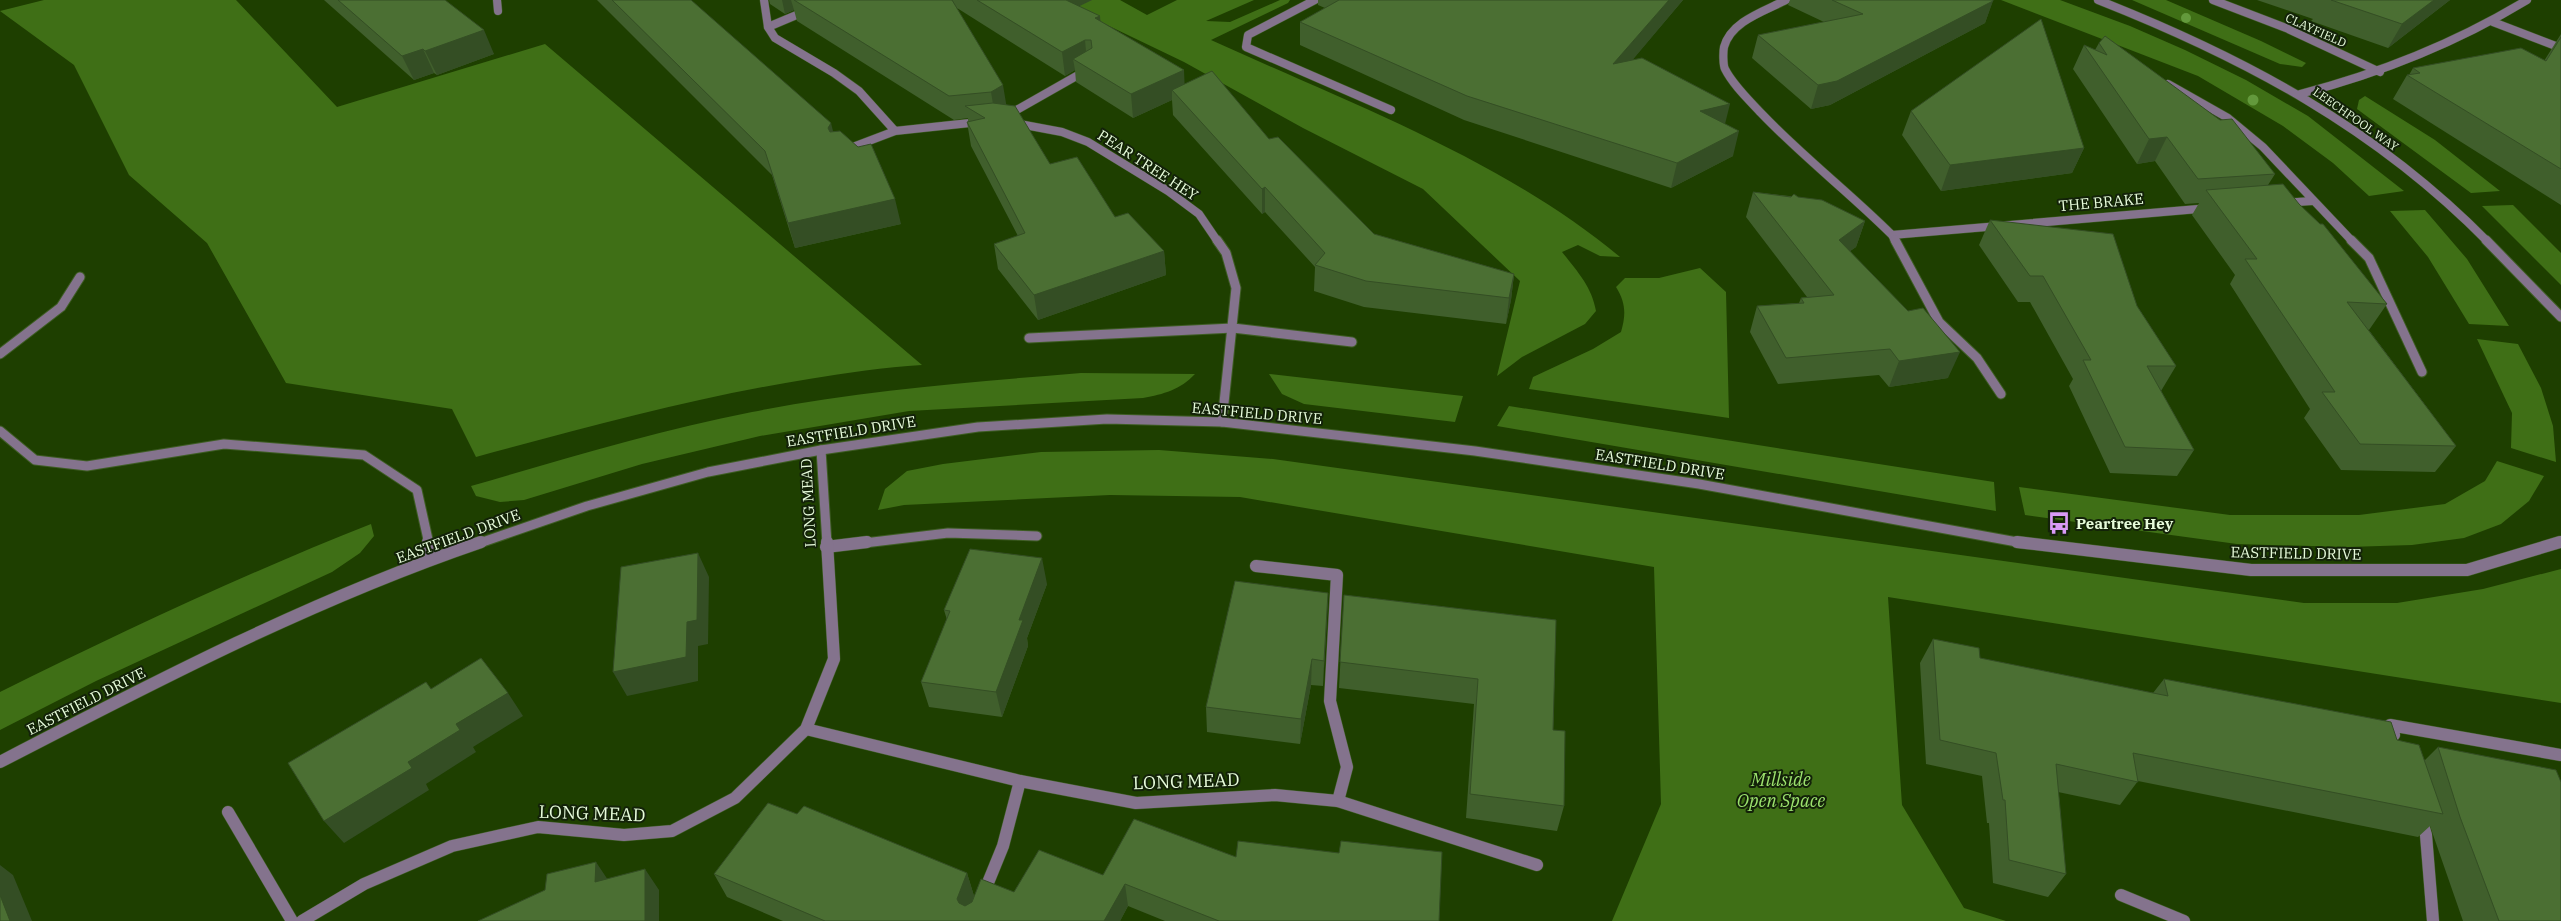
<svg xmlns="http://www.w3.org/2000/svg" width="2561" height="921" font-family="'IBM Plex Serif',serif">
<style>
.green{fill:#3f6f16}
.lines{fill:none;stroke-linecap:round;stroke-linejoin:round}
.service-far2-casing{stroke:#3e5d23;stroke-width:9}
.service-far1-casing{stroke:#3e5d23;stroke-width:11}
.service-casing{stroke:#3e5d23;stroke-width:13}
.minor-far2-casing{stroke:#3e5d23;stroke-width:9}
.minor-far1-casing{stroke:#3e5d23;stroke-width:11}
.minor-casing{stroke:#3e5d23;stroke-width:13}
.tertiary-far1-casing{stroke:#3e5d23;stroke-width:11}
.tertiary-casing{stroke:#3e5d23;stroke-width:13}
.service-far2{stroke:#84738d;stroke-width:8}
.service-far1{stroke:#84738d;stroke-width:9}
.service{stroke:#84738d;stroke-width:12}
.minor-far2{stroke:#84738d;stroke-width:8}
.minor-far1{stroke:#84738d;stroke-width:9}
.minor{stroke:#84738d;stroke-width:12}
.tertiary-far1{stroke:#84738d;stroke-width:9}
.tertiary{stroke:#84738d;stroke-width:12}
.tree{fill:#63993c}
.wall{fill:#405f2c}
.shaded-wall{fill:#344e24}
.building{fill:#4b6f33;stroke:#344e24}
.labels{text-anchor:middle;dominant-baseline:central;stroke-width:4;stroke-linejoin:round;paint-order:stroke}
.far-street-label{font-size:12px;fill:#e7fcdb;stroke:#132209}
.street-label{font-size:15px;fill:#e7fcdb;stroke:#132209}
.poi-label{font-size:15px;font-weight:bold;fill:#e7fcdb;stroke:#132209;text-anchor:start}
.near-park-label{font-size:18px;font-style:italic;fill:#9ce26e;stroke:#132209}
.near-street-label{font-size:18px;fill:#e7fcdb;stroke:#132209}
</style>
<rect width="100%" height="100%" fill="#1e3f00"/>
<path class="green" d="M44,0h192l101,107 208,-63 377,321c-38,2 -75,8 -113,14 -113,18 -222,48 -333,78l-24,-48 -166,-26 -79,-140 -78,-68 -55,-110 -74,-54z
M1055,0h65l27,15 30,-15h77l-48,21 24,1 50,-22h10l-2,3 -77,37c136,62 295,121 409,217l-20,-1 -22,-11 -16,7c15,19 30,35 34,59l-11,13 -63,33 -25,19 23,-95 -97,-92 -120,-61 -119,-66z
M2001,0h59l70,26 55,24 61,30 62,36 96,75 -35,5 -36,-33 -50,-37 -85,-50z
M2132,0h34l95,41 45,22 -4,4 -22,-3z
M2365,96l70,44 65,51 -29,2 -114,-84 2,-9z
M2513,205l48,48v32l-79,-79z
M2425,210l42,49 42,67 -40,-2 -41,-67 -38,-46z
M1700,268l26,24 3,126 -200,-29 4,-12 60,-28 28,-17c5,-17 5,-29 -5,-45l9,-9h34z
M2477,339l41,5 23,44 12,38 3,36 -45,-14 1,-35z
M1081,373l114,1c-15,16 -31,20 -52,24l-234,13 -149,25 -118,28 -118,36 -24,2 -24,-6 -5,-10c93,-27 185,-55 281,-74 109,-22 219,-30 329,-39z
M1269,374l194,22 -8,26 -151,-18 -22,-10z
M1509,406l485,76 2,29 -499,-85z
M1159,450l114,9 1031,144h93l86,-14 78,-20v134l-673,-106 14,208 62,103 42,13h-394l49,-117 -7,-237 -414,-70 -130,-2 -206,10 -26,5 7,-21 22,-18 36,-7 98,-12z
M2497,461l47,15 -15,25 -28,23 -37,14 -52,7 -64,2 -111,-3 -212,-29 -6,-28 211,28h129l86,-11 40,-23z
M371,524l3,12 -14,17 -28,19 -236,109 -96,49v-38c122,-60 244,-118 371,-168z"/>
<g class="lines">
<defs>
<path id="service-far2" d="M497,0l1,11
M1315,0l-67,35 -2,12 145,63
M768,27l64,-27
M1006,116l81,-46"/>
<path id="service-far1" d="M1029,338l204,-10 119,14
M0,354l61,-47 19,-30
M0,431l35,29 52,6 137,-22 140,11 53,35 12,54
M856,544l92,-11 89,3"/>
<path id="service" d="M428,542l4,17
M826,547l41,-5
M1256,566l81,9 -7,126 17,66 -9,34
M2394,735l-4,-10 171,30
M228,812l64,109
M2421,818l5,17 7,86
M983,895l20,-49 17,-65"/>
<path id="minor-far2" d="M764,0l4,27 7,11 59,35 25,18 36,40
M1786,0c-21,11 -55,21 -62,47 -1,5 -1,18 1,22 8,16 24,31 36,44 42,44 89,80 131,122l4,7
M2098,0c147,58 278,128 390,242
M2213,0l73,28 94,44
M2493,22l68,26
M2168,84l60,34 35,29 90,95
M2300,94c81,-21 156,-51 227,-94
M1014,123l48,9 26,10 80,49 31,23 19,28
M845,150l50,-19 84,-9
M2284,203l28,-2
M1892,235l318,-27"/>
<path id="minor-far1" d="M1217,240l9,13 10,35 -14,134
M1895,240l44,82 38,36 24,36
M2351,240l18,18 53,114
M2486,240l75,77
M821,450l6,94"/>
<path id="minor" d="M806,729l214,52 116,22 139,-8 63,6 199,64
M2121,895l63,26
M302,921l62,-37 88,-38 86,-19 86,8 48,-4 63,-33 71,-69 28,-70 -7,-117"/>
<path id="tertiary-far1" d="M477,544l110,-38 121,-34 113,-22 157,-23 129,-8 115,3 253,29 224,33 329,60
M2556,544l5,-2"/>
<path id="tertiary" d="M2017,542l234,28h216l93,-28
M0,762c156,-81 314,-163 481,-220"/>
</defs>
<use href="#service-far2" class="service-far2-casing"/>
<use href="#service-far1" class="service-far1-casing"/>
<use href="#service" class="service-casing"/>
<use href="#minor-far2" class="minor-far2-casing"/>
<use href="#minor-far1" class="minor-far1-casing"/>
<use href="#minor" class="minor-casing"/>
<use href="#tertiary-far1" class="tertiary-far1-casing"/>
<use href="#tertiary" class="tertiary-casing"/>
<use href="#service-far2" class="service-far2"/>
<use href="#service-far1" class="service-far1"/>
<use href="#service" class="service"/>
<use href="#minor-far2" class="minor-far2"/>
<use href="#minor-far1" class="minor-far1"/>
<use href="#minor" class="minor"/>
<use href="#tertiary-far1" class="tertiary-far1"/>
<use href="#tertiary" class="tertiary"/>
</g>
<g class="tree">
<circle cx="2186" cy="18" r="5"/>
<circle cx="2253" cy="100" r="5.5"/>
</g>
<path class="wall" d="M324,0h121l49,54 -57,21 -3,-2 -20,7z
M597,0h94l142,132 68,92 -106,24 -23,-73z
M769,0h323l-13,6 21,15 84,49v14l85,55 105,95 140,40 -3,26 -5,24 -142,-17 -50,-16 1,-24 -50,-55 -3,2 -89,-99 -1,-15 -39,18 -57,-36 -1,-12 -10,6 -108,-68 49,97 44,59 65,53 49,34 2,24 -128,45 -40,-51 -4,-25 24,-8 -47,-90 -4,-24h1v-4l-14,2 -157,-99 -3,-11 -9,4 -15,-10z
M1318,0h365l-51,60 93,64 8,32 -62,32 -207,-68 -164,-75v-23l25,-14 -7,-3z
M1790,0h203l-8,23 -155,82 -19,4 -59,-51 6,-23 66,-13 -36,-17z
M2257,0h193l-62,48 -77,-27 2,-2z
M2561,34v171l-168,-106 14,-24h2l4,-7 131,-7z
M2099,43l176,131 -7,11 31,19 88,100 -18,26 -1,-1 88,117 -21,26 -94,-2 -37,-52 6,-9 -80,-125 5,-9 -43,-60 7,-12 -14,1 -30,-43 -18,3 -64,-95 11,-24 11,5z
M1911,111l173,37 -12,25 -131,18 -39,-56z
M1753,192l45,5 67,24 -9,26 -6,4 98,127 -59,9 -10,-12 -101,9 -28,-52 7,-26 42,-3 2,-5 6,-1 -61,-80z
M1990,220l147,86 39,60 -15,25 33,59 -17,26 -67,-3 -41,-87 4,-7 -43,-77h-12l-39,-57z
M1047,584l-20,54 1,8 -26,71 -73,-10 -8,-25 26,-62 -3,-10z
M1328,593l-5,93 -12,-1 -11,59 -93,-12 -1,-25z
M1344,595l212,25 -3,110 11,76 -7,25 -91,-13 8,-114 -135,-16z
M1933,639l47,19 173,35 11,-14 233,61 28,20 13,-13 123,174h-98l-33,-95 -12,11 -280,-56 -18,24 -62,-13 8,82 -18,23 -55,-14 -4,-60h-2l-5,-47 -56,-12 -6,-101z
M797,814l170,59 7,23 40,-4 89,-17 133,-18 203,64h-274l-37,-15 -8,15h-337l-56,-24 -13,-23z"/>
<path class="shaded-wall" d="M782,0h9l3,10 -9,4z
M1055,0h37l-35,17z
M1669,0h14l-74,88 4,-24z
M2434,0h16l-62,48 14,-24z
M1993,1l-8,22 -155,82 -19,4 7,-24z
M1100,16l2,23 -7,-21z
M484,30l10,24 -57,21 -12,-24z
M1085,40l2,23 -14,-4 2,11 -10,6 -3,-24z
M423,49l11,24 -20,7 -12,-24z
M1184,70l1,24 -13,-4v10l-39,18 -2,-24z
M1003,85l4,24 -12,7 -4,-24z
M1730,104l-6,24 -24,-17z
M831,123l6,24 -9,-19z
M1739,131l-6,25 -62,32 6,-25z
M2167,137l-12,24 -18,3 12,-25z
M2084,148l-12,25 -131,18 9,-26z
M1265,187v25l-3,2v-25z
M895,199l6,25 -106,24 -7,-25z
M1865,221l-9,26 -26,18 9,-25z
M1164,251l2,24 -128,45 -4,-25z
M1514,274l-3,26 -5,24 3,-26z
M1960,352l-12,26 -59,9 10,-26z
M698,553l11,24 -1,67 -10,2v35l-71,15 -14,-24 74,-50z
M1042,558l5,26 -20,54 1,8 -26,71 -6,-25 23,-72z
M1328,593l-1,26 -4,67 1,-25z
M1312,659l-1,26 -11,59 1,-25z
M508,693l15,23 -50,31 3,5 -50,32 3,6 -85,53 -20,-22 84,-59 48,-38z
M596,862l14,21 -15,-1z
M0,865l13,10 19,46h-22l-10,-26z
M645,869l14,21v31h-14z
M967,873l7,23 -10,25 -7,-22z
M1125,884l3,22 -8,15h-16z"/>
<path class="building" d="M338,0h107l39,30 -59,21 -2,-2 -21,7z
M612,0h79l140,123 -3,5 2,4 10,-1 18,16 13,-3 24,55 -107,24 -23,-72z
M794,0h158l51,85 -12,7 -42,4z
M977,0h89l34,16 -5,2 89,52 -53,24 -58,-35 19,-11 -1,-8h-6l-23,12z
M1339,0h330l-56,64 29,-6 88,46 -30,7 39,20 -62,32 -210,-67 -167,-74z
M1832,0h161v1l-156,80 -19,4 -60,-50 105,-21z
M2331,0h103l-32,24z
M2041,19l43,129 -134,17 -39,-54z
M2105,36l115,84 12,-1 43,55 -77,5 -31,-42 -18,2 -65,-94 23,10 -8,-12z
M2561,37v132l-154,-94 13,-2 -7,-5 108,-20 25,13z
M1212,71l57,68 9,-2 96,97 140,40 -5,24 -143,-17 -51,-16 10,-12 -60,-66 -3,2 -90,-99z
M993,103l22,3 35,58 27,-7 38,60 13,-4 36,38 -130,44 -40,-51 31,-11 -58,-111 18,-4 -20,-12z
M2283,184l16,20 21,20h3l64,80 -40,-2 109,144 -96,-2 -38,-52h13l-90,-133h12l-51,-69z
M1753,192l38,5 3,-3 4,3 24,3 43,21 -26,19 69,71 15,-3 37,44 -61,9 -9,-12 -104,9 -29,-52 47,-3 -3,-5 33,-3z
M1990,220l123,14 24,72 39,60h-29l47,84 -69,-3 -42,-87h8l-48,-84h-13z
M970,549l72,9 -23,62h4l-27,72 -75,-10 29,-71 -6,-1z
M698,553l-1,67 -10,2 -1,35 -73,15 8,-105z
M1235,581l93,12 -4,68 -12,-2 -11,60 -95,-12z
M1344,595l212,25 -3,110 12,1 -1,75 -94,-12 8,-115 -138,-17z
M1933,639l46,9 1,10 188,38 -4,-17 227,43 6,18 22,5 24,69 -310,-61 5,29 -82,-18 10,110 -57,-14 -4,-60h-2l-7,-47 -56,-13z
M481,658l27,35 -52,31 4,6 -52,32 4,6 -88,53 -36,-58 138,-81 5,7z
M2438,747l118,23 5,12v139h-62l-39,-104z
M768,803l29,11 7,-8 163,67 -10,26 2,4 6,3 7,-4 9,-23 33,13 25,-42 64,25 31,-56 102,38 2,-16 101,12 2,-12 101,11 -3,69h-220l-94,-37 -21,37h-279l-111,-47z
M596,862l-1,20 50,-13v52h-167l67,-31 2,-16z
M0,895l10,26h-10z"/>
<defs>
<symbol id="bus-bare" viewBox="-9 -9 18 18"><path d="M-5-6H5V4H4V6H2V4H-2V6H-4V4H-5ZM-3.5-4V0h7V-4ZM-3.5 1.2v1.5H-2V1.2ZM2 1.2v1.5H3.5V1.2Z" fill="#d99af7" stroke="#132209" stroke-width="2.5" paint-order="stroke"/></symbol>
</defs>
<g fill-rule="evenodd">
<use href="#bus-bare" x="2043" y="507" width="32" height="32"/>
</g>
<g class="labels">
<g class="far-street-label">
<text transform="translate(2316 30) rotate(24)">CLAYFIELD</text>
<text transform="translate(2356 119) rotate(35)">LEECHPOOL WAY</text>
</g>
<g class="street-label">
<text transform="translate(1148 165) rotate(33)">PEAR TREE HEY</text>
<text transform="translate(2101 202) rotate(-5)">THE BRAKE</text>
<text transform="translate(1257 413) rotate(5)">EASTFIELD DRIVE</text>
<text transform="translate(851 431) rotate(-9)">EASTFIELD DRIVE</text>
<text transform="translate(1660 464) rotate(9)">EASTFIELD DRIVE</text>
<text transform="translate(808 503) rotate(-93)">LONG MEAD</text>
<text transform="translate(458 536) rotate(-20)">EASTFIELD DRIVE</text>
<text transform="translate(2296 553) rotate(1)">EASTFIELD DRIVE</text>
<text transform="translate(86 701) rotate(-27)">EASTFIELD DRIVE</text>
</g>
<g class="poi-label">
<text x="2076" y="523">Peartree Hey</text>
</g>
<g class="near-park-label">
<text x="1781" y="779">Millside<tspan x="1781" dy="21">Open Space</tspan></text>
</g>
<g class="near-street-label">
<text transform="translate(1186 781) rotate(-2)">LONG MEAD</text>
<text transform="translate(592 813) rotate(2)">LONG MEAD</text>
</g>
</g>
</svg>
